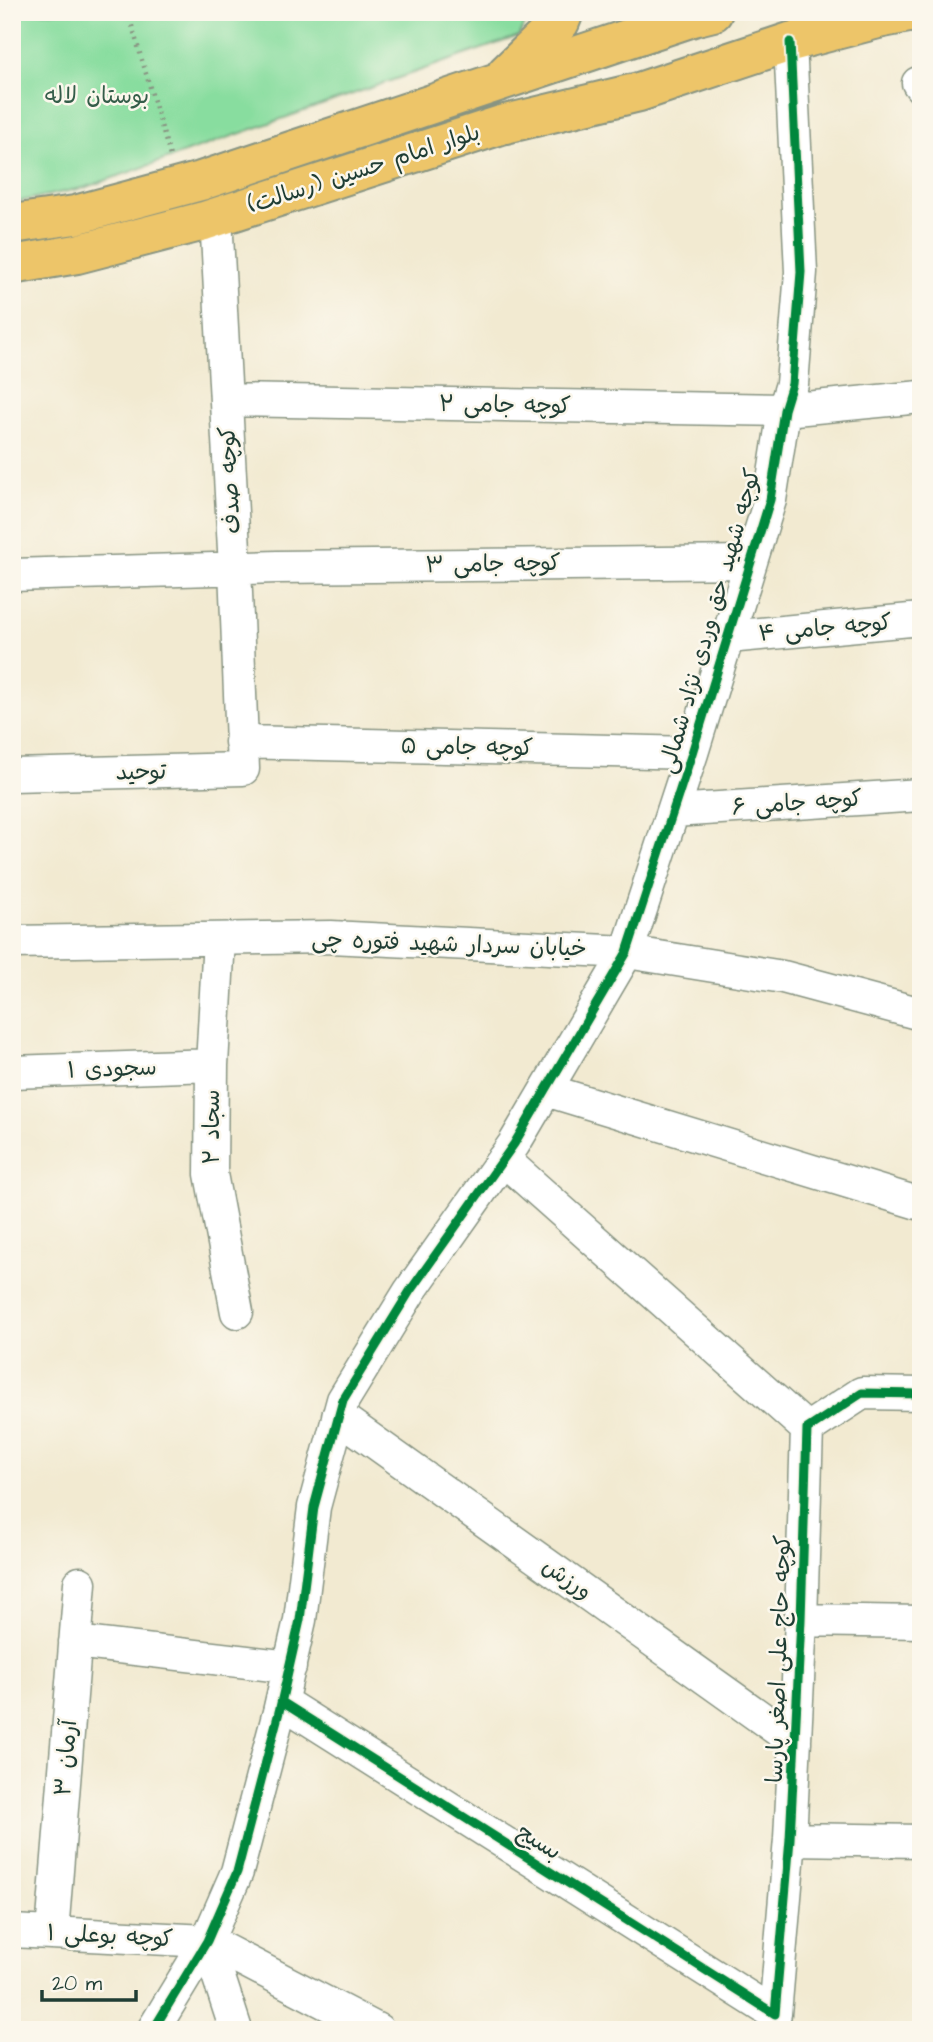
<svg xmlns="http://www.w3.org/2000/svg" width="933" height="2042" font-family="'Architects Daughter','Playpen Sans Arabic',sans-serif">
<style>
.green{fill:#88dd9f;stroke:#548d6a;stroke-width:2}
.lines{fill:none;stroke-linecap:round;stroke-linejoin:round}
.minor-casing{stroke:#889482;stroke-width:35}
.major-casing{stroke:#889482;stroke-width:42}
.path{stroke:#889482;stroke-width:4.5;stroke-dasharray:2 5;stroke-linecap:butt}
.minor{stroke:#fff;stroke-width:32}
.major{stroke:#edc569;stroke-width:38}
.cycleway-casing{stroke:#fbf7ec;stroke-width:13}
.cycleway{stroke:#00873e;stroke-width:9}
.labels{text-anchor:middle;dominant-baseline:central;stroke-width:5;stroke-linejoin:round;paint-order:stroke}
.park-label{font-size:23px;fill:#345d49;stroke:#fbf7ec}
.street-label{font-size:23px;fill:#1f3d34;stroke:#fbf7ec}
</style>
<rect width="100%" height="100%" fill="#fbf7ec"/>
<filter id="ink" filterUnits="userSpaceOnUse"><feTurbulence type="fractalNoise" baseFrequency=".0143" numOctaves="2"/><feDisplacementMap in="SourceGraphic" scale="14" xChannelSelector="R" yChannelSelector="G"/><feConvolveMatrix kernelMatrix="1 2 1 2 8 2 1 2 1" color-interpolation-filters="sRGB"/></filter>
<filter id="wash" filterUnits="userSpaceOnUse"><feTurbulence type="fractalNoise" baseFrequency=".00686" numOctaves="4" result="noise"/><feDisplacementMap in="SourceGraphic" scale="28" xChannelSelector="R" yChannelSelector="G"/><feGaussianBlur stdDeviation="1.57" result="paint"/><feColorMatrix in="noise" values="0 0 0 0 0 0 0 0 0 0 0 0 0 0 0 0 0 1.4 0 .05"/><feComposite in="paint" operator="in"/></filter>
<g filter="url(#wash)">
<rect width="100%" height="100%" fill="#f2ead1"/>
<path class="green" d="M12,12h519l-12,24 -432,151 -75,16z"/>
</g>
<g filter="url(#ink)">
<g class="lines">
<defs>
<path id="minor" d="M918,83l3,4
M226,400l558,10 137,-13
M12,575l265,-8 474,-5
M728,637l193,-18
M241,742l451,11
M12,775l231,-6 -8,-201 -19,-351
M673,811l248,-16
M219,939l-7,126 -1,109 26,138
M12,942l319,-5 296,15 156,25 138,37
M12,1072l200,-7
M546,1090l375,114
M503,1159l304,270
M338,1416l457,326
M801,1620l120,2
M75,1642l215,25
M282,1702l493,312 15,-175 11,-219 6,-191 55,-36 59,1
M790,1839l131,2
M12,1931l195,10
M52,1933l28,-350
M153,2030l54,-89 30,-69 42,-160 21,-92 14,-113 29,-107 67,-109 104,-147 113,-192 65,-199 78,-253 14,-90 8,-26 9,-112 -11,-230
M236,2030l-29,-89 171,89"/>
<path id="major" d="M506,74l54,-52 4,-10
M12,224l63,-9 126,-34 492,-164 20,-5
M12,265l65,-11 127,-33 297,-96 138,-33 151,-50 88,-23 36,-7"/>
</defs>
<use href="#minor" class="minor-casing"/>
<use href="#major" class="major-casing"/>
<path class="path" d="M128,12l42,144"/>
<use href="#minor" class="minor"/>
<use href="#major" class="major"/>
<defs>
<path id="cycleway" d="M282,1702l493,312 15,-175 11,-219 6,-191 55,-36 59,1
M153,2030l54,-89 30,-69 42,-160 21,-92 14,-113 29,-107 67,-109 104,-147 113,-192 65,-199 78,-253 14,-90 8,-26 9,-112 -11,-230"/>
</defs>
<use href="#cycleway" class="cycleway-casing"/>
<use href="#cycleway" class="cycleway"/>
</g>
</g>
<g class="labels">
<g class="park-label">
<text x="97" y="96">بوستان لاله</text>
</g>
<g class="street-label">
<text transform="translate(364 169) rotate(-18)">بلوار امام حسین (رسالت)</text>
<text transform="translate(505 405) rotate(1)">کوچه جامی ۲</text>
<text transform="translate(230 480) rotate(-93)">کوچه صدف</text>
<text transform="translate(493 564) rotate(-1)">کوچه جامی ۳</text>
<text transform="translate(710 621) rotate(-74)">کوچه شهید حق وردی نژاد شمالی</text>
<text transform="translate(825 628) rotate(-5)">کوچه جامی ۴</text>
<text transform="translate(467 747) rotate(1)">کوچه جامی ۵</text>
<text transform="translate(141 772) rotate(-1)">توحید</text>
<text transform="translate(797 803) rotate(-4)">کوچه جامی ۶</text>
<text transform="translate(449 944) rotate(2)">خیابان سردار شهید فتوره چی</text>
<text transform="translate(112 1069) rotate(-2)">سجودی ۱</text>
<text transform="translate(212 1127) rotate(-90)">سجاد ۲</text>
<text transform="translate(567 1579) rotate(35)">ورزش</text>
<text transform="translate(779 1659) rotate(-88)">کوچه حاج علی اصغر پارسا</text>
<text transform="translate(66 1758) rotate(-85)">آرمان ۳</text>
<text transform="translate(539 1842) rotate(32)">بسیج</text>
<text transform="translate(110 1936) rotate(3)">کوچه بوعلی ۱</text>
</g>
</g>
<rect width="933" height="2042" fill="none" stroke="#fbf7ec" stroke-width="42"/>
<path d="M42 1990v10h94v-10" fill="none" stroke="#1f3d34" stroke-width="3.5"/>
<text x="52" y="1990" font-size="21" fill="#1f3d34" stroke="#fbf7ec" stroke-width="5" paint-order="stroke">20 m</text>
</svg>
